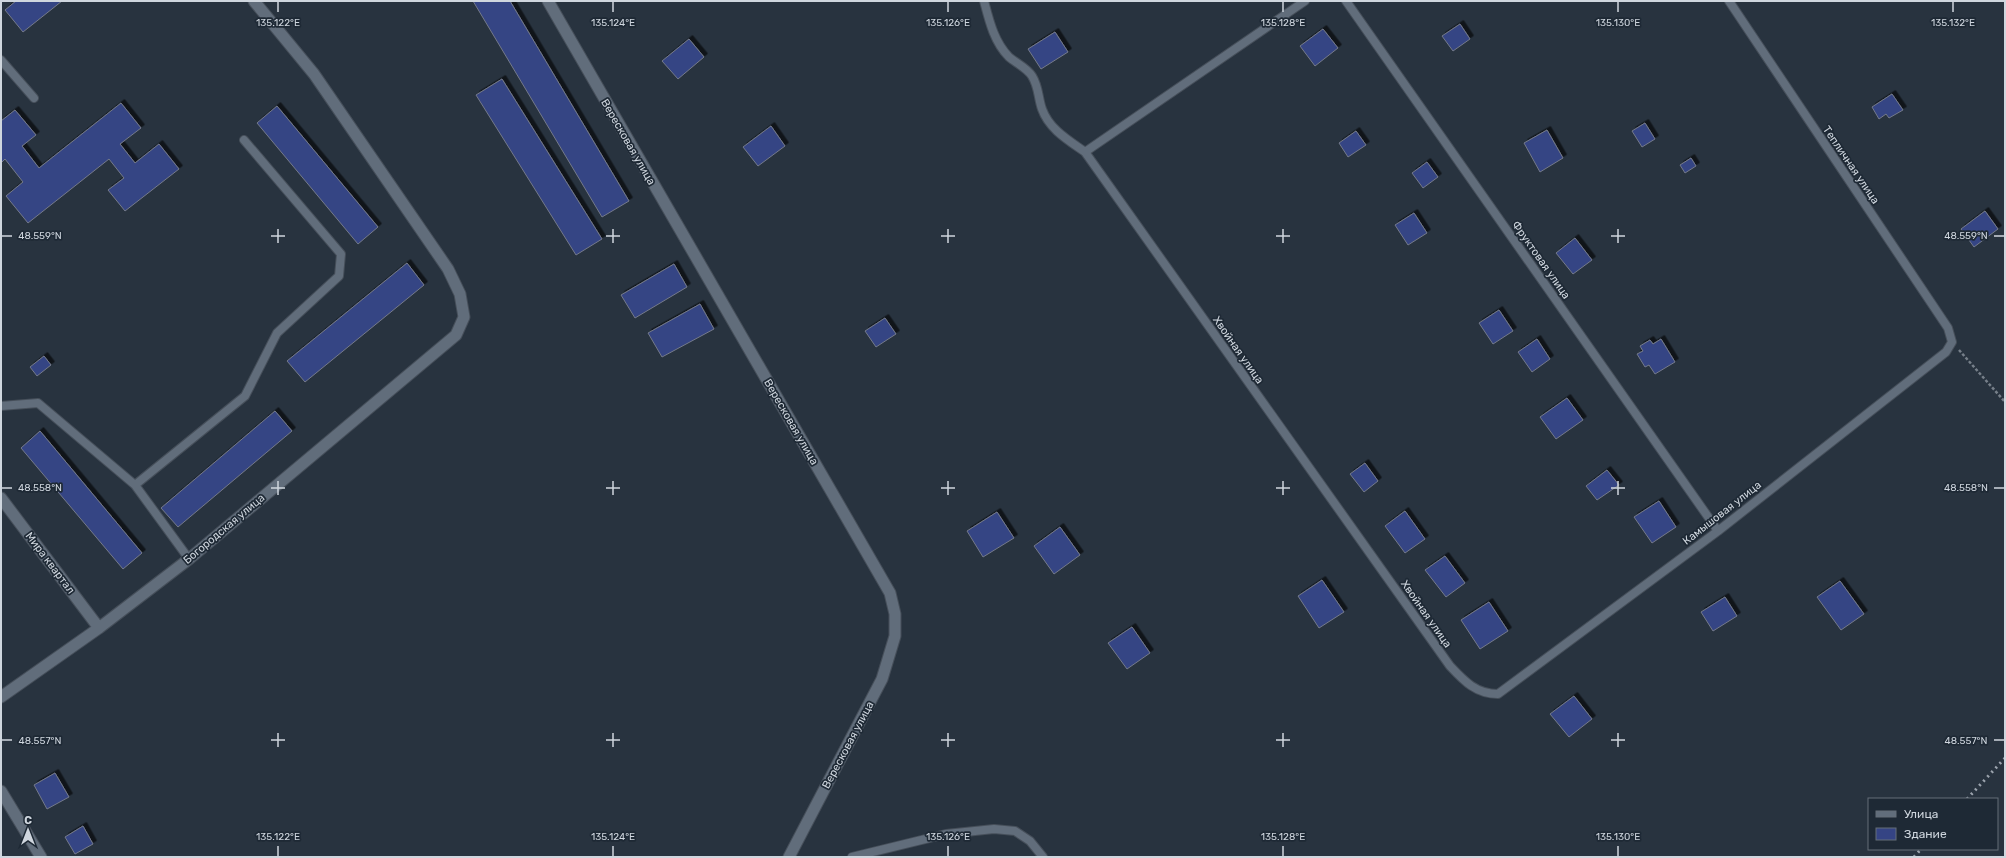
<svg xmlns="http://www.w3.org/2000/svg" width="2006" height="858" font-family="Rubik,sans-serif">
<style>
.building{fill:#354484;stroke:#747a8a;filter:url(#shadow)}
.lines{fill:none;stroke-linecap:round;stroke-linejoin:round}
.service-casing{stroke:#464f5a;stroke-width:10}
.minor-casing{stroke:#464f5a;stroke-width:13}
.path{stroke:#767f89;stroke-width:2.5;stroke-dasharray:3 2;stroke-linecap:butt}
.service{stroke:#616d7b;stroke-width:8}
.minor{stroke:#616d7b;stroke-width:11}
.rail{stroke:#9ba3ad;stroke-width:3;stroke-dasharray:2 4;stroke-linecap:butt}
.ticks{fill:none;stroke:#cfd6de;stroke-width:1.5}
.labels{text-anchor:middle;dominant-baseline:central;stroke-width:3.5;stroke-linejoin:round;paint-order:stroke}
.street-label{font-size:11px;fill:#cfd6de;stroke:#1e2935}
.ticks-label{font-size:10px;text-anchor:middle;fill:#cfd6de;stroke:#1e2935;stroke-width:3.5;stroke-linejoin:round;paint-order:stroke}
</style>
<defs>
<filter id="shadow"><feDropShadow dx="3.5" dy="-3.5" stdDeviation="0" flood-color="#0009"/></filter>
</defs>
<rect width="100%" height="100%" fill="#28333f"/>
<path class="building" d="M16,1h46l-39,31 -18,-22z
M473,1h37l119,200 -27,16z
M1460,24l10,15 -17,12 -11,-15z
M1323,29l15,19 -23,18 -15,-20z
M1055,32l13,20 -27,17 -13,-20z
M689,39l15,18 -26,22 -16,-18z
M502,79l100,160 -26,16 -100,-160z
M1892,94l11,16 -14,8 -3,-4 -7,5 -7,-12z
M121,103l20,25 -21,16 15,19 24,-19 20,25 -54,42 -17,-21 16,-12 -15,-19 -81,64 -22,-27 17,-14 -18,-23 -4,4v-42l14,-11 21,25 -14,11 17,22z
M277,106l101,121 -20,17 -101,-121z
M1645,123l10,16 -13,8 -10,-16z
M771,126l14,20 -27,20 -15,-19z
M1547,130l16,28 -23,14 -16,-29z
M1356,131l10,14 -18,12 -9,-14z
M1691,158l5,8 -11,7 -5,-8z
M1427,162l11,15 -15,11 -11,-15z
M1985,211l13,18 -24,18 -13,-18z
M1414,213l13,20 -19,12 -13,-20z
M1575,238l17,22 -19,14 -17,-21z
M407,263l17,22 -119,97 -18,-21z
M674,264l13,23 -52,31 -14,-23z
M700,304l14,25 -52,28 -14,-24z
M1499,310l14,21 -20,13 -14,-21z
M885,318l11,16 -20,13 -11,-16z
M1537,339l13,20 -18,13 -14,-20z
M1661,339l14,23 -20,12 -6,-9 -4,2 -8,-13 6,-3 -3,-5 10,-6 3,4z
M44,356l7,9 -14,11 -7,-9z
M1567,398l16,22 -27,19 -16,-22z
M275,411l17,20 -114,96 -17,-19z
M40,431l102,122 -19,16 -102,-121z
M1365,463l13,18 -14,11 -14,-18z
M1607,470l12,15 -22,15 -11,-14z
M1659,501l17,26 -24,16 -18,-26z
M1405,511l20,28 -20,14 -20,-27z
M997,512l17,26 -31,19 -16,-26z
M1060,527l20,28 -26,19 -20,-28z
M1445,556l20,27 -19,14 -21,-27z
M1322,580l22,32 -25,16 -21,-32z
M1840,581l24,33 -23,16 -24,-33z
M1725,597l12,19 -24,15 -12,-19z
M1489,602l19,29 -28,18 -19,-29z
M1132,627l18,26 -23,16 -19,-26z
M1574,696l18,23 -23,18 -19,-23z
M55,773l14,24 -22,12 -13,-24z
M83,826l10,18 -18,10 -10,-17z"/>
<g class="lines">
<defs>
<path id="service" d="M984,1c5,19 10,41 25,56 7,6 18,11 23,19 7,11 6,22 10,33 7,20 26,31 43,43l365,514c14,15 26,28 48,28l220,-163 228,-179 6,-10 -4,-14 -219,-327
M1346,1l372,530
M1,60l33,38
M1085,152l220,-151
M1,406l37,-3 97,82 110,-89 32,-63 62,-57 2,-22 -97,-114
M135,485l54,74
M852,857l94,-23 48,-5 21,2 15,10 13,16"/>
<path id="minor" d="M548,1l342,592 5,21v22l-13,43 -93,178
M1,498l98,130
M1,697l98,-69 90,-69 267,-224 8,-18 -4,-23 -12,-25 -134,-195 -60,-73
M1,791l40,66"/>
</defs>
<use href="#service" class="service-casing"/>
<use href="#minor" class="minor-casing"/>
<path class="path" d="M1959,350l46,52"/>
<use href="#service" class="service"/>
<use href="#minor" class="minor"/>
<path class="rail" d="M1967,799l38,-41
M1914,857l7,-8"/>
</g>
<path class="ticks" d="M278,2v10M613,2v10M948,2v10M1283,2v10M1618,2v10M1953,2v10M278,229v14M613,229v14M948,229v14M1283,229v14M1618,229v14M2,236h10M271,236h14M606,236h14M941,236h14M1276,236h14M1611,236h14M1994,236h10M278,481v14M613,481v14M948,481v14M1283,481v14M1618,481v14M2,488h10M271,488h14M606,488h14M941,488h14M1276,488h14M1611,488h14M1994,488h10M278,733v14M613,733v14M948,733v14M1283,733v14M1618,733v14M2,740h10M271,740h14M606,740h14M941,740h14M1276,740h14M1611,740h14M1994,740h10M278,846v10M613,846v10M948,846v10M1283,846v10M1618,846v10"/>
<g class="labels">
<g class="street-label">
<text transform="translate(628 142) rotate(60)">Вересковая улица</text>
<text transform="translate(1851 165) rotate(56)">Тепличная улица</text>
<text transform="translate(1541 260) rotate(55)">Фруктовая улица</text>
<text transform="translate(1238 350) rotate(55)">Хвойная улица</text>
<text transform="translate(791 422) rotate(60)">Вересковая улица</text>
<text transform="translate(1722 513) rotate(-38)">Камышовая улица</text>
<text transform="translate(224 529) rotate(-40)">Богородская улица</text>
<text transform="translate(50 563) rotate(53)">Мира квартал</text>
<text transform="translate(1426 614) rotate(55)">Хвойная улица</text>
<text transform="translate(848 745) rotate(-62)">Вересковая улица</text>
</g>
</g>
<g class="ticks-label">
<text x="278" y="26">135.122°E</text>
<text x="613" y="26">135.124°E</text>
<text x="948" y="26">135.126°E</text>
<text x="1283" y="26">135.128°E</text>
<text x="1618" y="26">135.130°E</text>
<text x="1953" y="26">135.132°E</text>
<text x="40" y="239">48.559°N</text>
<text x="1966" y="239">48.559°N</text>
<text x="40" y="491">48.558°N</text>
<text x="1966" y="491">48.558°N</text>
<text x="40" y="744">48.557°N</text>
<text x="1966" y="744">48.557°N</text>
<text x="278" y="840">135.122°E</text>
<text x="613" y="840">135.124°E</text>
<text x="948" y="840">135.126°E</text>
<text x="1283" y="840">135.128°E</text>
<text x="1618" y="840">135.130°E</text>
</g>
<rect width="2006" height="858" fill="none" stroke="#cfd6de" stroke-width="4"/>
<rect x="1868" y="798" width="130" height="52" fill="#1e2935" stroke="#656e79"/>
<rect x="1876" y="811" width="20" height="6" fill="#616d7b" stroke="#656e79"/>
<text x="1904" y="818" font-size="12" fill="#cfd6de">Улица</text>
<rect x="1876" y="828" width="20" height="12" fill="#354484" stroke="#656e79"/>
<text x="1904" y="838" font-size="12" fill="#cfd6de">Здание</text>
<g transform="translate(28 830)" stroke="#1e2935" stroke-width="3" paint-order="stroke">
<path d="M0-3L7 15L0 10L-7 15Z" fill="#cfd6de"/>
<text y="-6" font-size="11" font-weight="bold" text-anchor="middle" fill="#cfd6de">С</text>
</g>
</svg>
